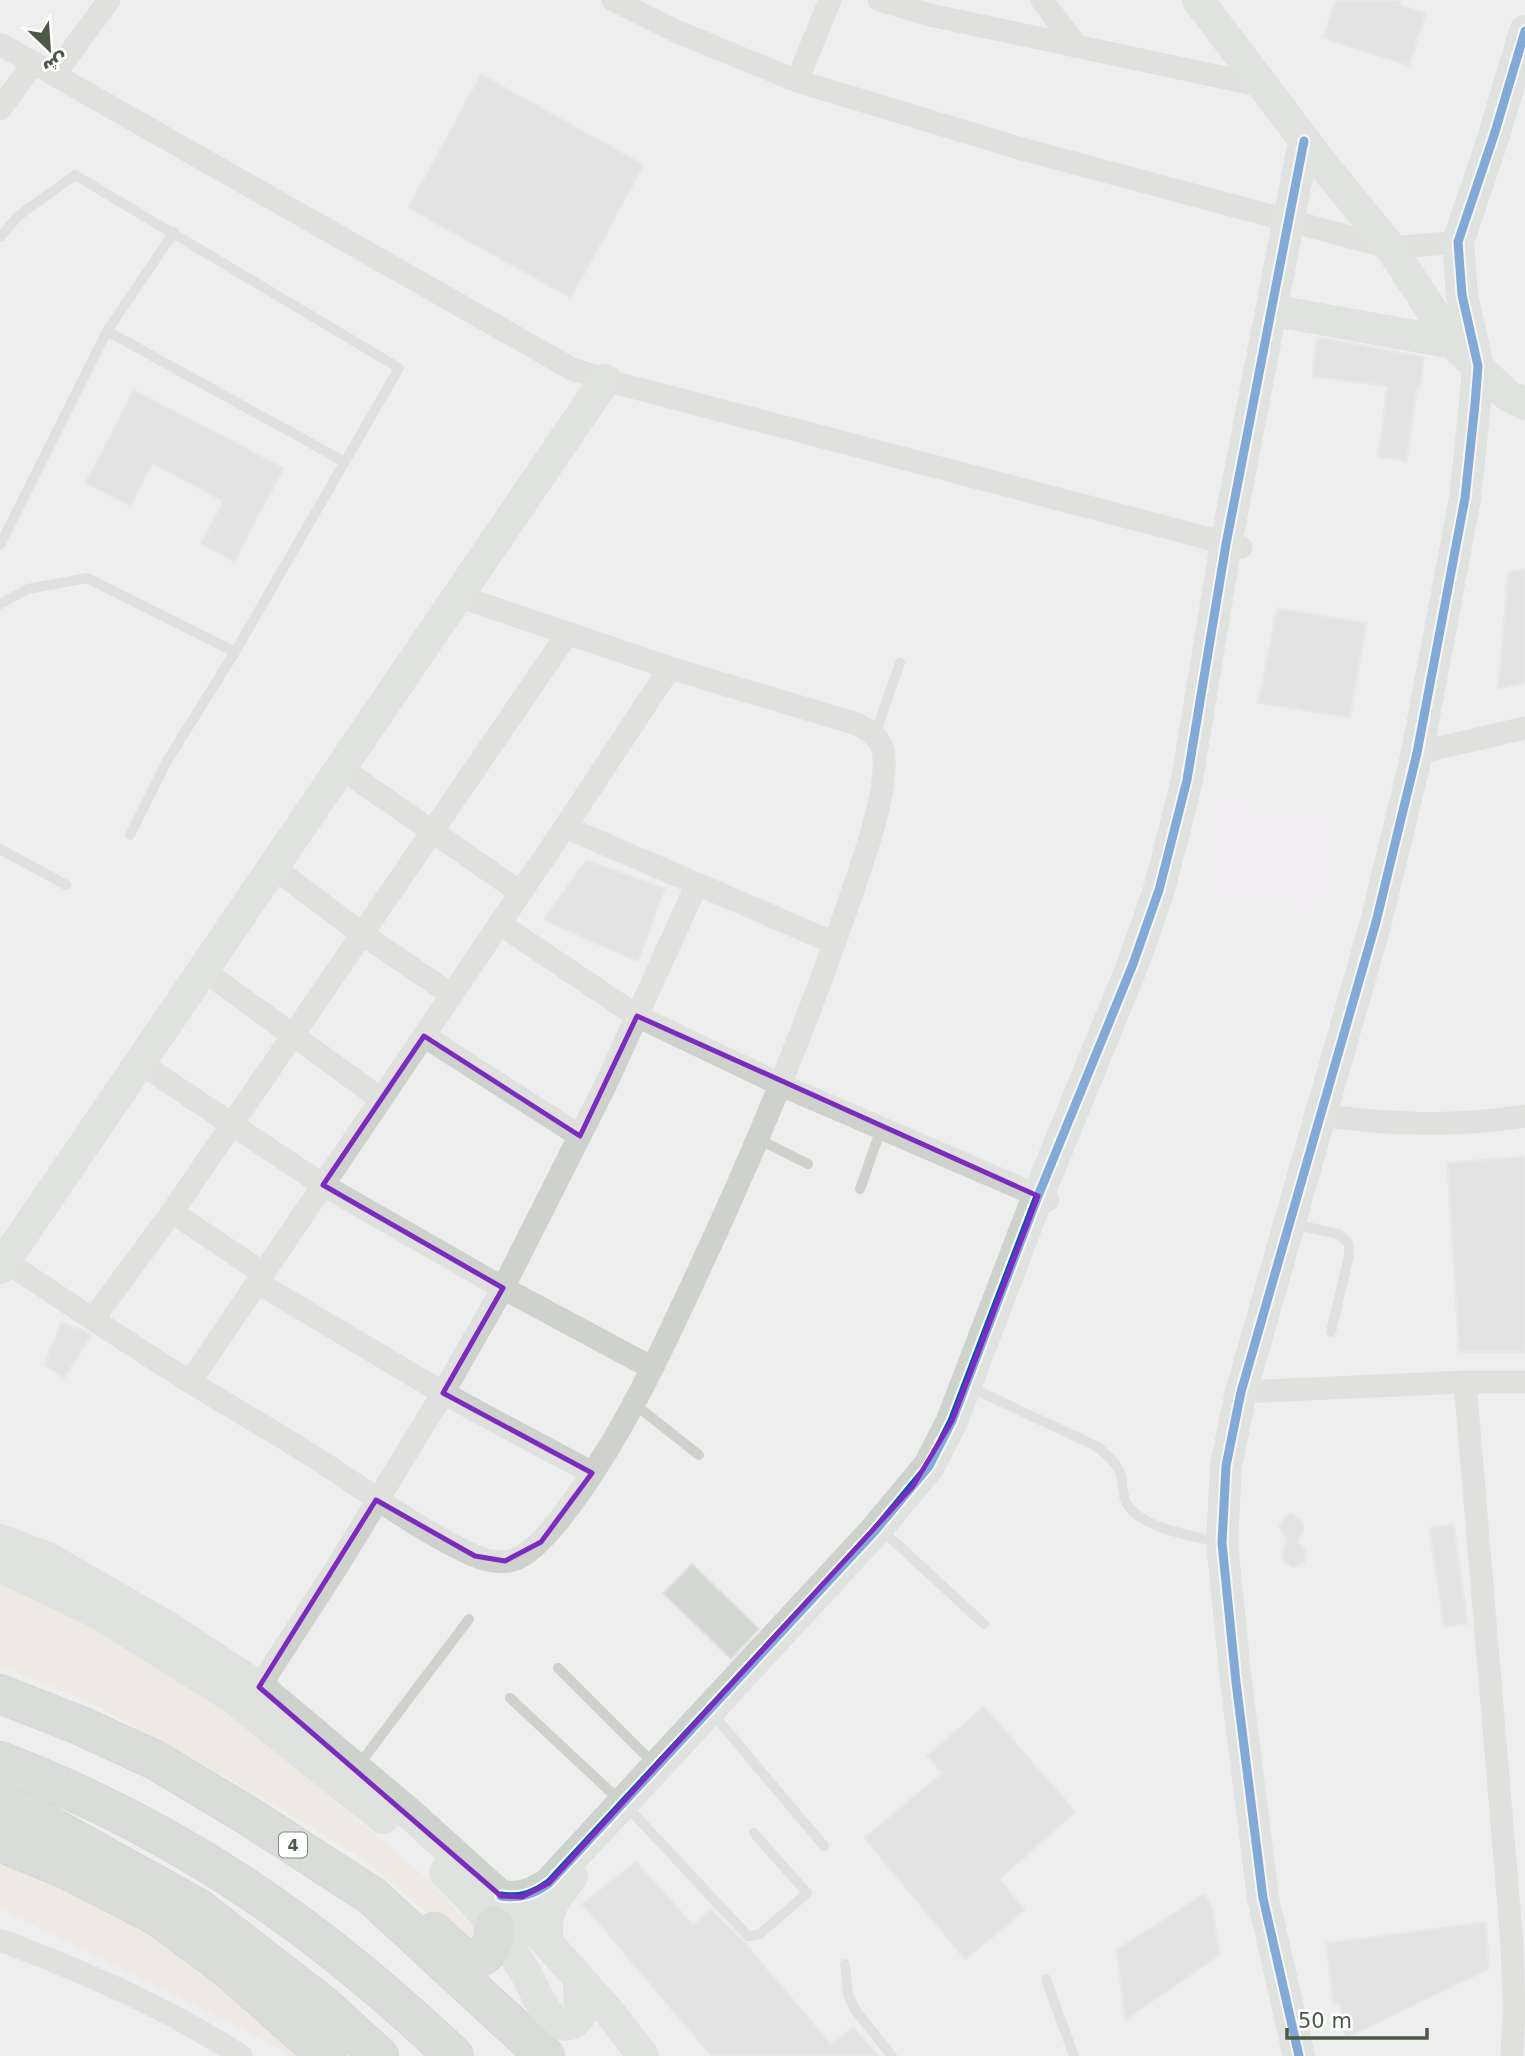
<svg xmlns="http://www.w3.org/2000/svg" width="1525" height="2056" font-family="'DejaVu Sans','Noto Naskh Arabic',sans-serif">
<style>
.commercial{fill:#f4e9f5}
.green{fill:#ede2d2}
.building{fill:#d4d6d4;stroke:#dfe1df;stroke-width:2}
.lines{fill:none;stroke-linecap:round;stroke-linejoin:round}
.highway-casing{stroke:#b5bdb3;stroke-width:40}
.lane{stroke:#ced1cc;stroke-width:10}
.street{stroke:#ced1cc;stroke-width:23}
.secondary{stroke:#ced2cc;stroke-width:32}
.highway{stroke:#bec5bc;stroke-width:38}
.cycleway-casing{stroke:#fff;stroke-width:13}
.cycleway{stroke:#0057b8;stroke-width:9}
.marked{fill:none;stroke:#7b2cbf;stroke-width:5;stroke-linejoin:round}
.labels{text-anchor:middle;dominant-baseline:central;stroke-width:5;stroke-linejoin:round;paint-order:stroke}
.shield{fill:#fff;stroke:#828b7e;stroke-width:2}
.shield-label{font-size:16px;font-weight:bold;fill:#4c5946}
</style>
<rect width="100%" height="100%" fill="#eee"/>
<path class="commercial" d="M1223,804l111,21 -16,83 -111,-22z"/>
<path class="green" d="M0,1582l22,7 136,74 93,67 170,143 54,56 1,6 -8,8 -10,-3 -93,-80 -119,-72 -155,-85 -91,-37z
M4,1853l175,95 132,108h-21l-42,-24 -248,-123v-44z"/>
<path class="building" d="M1335,0h66l-1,5 26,8 -17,53 -86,-28z
M481,74l163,91 -73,133 -163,-90z
M1317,337l107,20 -4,33h-3l-10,71 -29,-4 9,-71 -75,-9z
M134,390l150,78 -50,94 -33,-18 22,-43 -70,-37 -23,42 -45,-23z
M1525,569v114l-27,6 10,-117z
M1277,608l90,15 -17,95 -92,-15z
M586,860l79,28 -27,74 -95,-42z
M1525,1156v196h-66l-12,-189z
M61,1322l22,8 9,5 -28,43 -20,-13z
M1292,1514l10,7 2,7 -6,14 7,8 1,7 -2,6 -11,5 -10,-6 -1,-6 4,-17 -7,-12 6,-11z
M1454,1524l14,100 -24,3 -15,-99z
M692,1564l67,65 -28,30 -68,-66z
M984,1706l92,106 -76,67 25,31 -60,50 -101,-122 78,-65 -15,-17z
M636,1861l57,64 18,-16 34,34 86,101 22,-17 26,29h-168l-129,-152z
M1204,1894l9,16 7,45 -95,65 -9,-70z
M1486,1922l3,47 -144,70 -5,-36h-7l-7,-60z"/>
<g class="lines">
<defs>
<path id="highway" d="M0,1694l79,31 76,35 92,55 125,81 173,160
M0,1761c179,69 316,164 454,295
M0,1803l34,14 164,91 125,97 56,51
M0,1842l68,28 89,46 69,51 101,89
M434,1932c9,8 20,21 31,25 20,7 32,-14 29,-31"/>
</defs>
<use href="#highway" class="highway-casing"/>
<path class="lane" d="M0,237l18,-21 57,-41 324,193 -164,284 -68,109 -37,74
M107,331l238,131
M0,545l107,-214 67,-99
M0,604l28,-15 59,-11 148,74
M875,735l25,-72
M0,849l66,36
M758,1139l50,25
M860,1189l21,-60
M1292,1224l47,10 10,10v12l-18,76
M976,1390l120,56c10,8 21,17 25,29 2,9 1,19 5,27 13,27 67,33 94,41
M633,1403l66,52
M886,1534l98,90
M558,1668l96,96
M510,1698l121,113 117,125 12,-2 47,-41 -53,-60
M717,1719l107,127
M358,1766l111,-147
M845,1964l3,31 8,16 36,45
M1046,1979l28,77"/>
<path class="street" d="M613,0l65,32 119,49 225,68 369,99 67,-6
M879,0l51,15 333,71
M1042,0l35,47
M0,44l572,325 33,11 636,167
M54,75l55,-75
M797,81l33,-81
M0,109l33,-45
M1417,753l108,-25
M341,768l180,125
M565,827l269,116
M273,867l89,67 90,61
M500,924l137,92 144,69 267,115
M203,970l178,129
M424,1036l156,100
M140,1063l183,122 180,103 149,80
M1320,1115c72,10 133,12 205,1
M172,1212l91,61
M5,1261c62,41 124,83 187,122 48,30 98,57 145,89 45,30 89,62 138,84 12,5 26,7 38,4 32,-9 80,-87 98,-116 33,-55 60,-114 87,-172 54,-115 102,-231 144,-350 14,-42 45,-121 42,-164 -1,-18 -12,-26 -27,-34l-187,-56 -212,-72
M258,1283l185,110 149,80
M93,1319l79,-107 396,-579
M190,1382l375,-555 105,-159
M1465,1382l47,563 2,62 -2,49
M1241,1392l224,-10h60
M259,1687l78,-120 106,-174 60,-105 103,-204 91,-200
M0,1940c84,32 166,67 241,116"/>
<path class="secondary" d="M1198,0l122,161 71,87 62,95 54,52 18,9
M1287,313l166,30
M0,1268l605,-888
M0,1540l48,18 118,68 93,61 152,128 114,103 85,95 33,43
M0,1566l98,47 134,84 151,121
M445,1873c31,29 57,61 79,97 10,17 17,39 31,52 11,5 19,3 25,-7l-1,-37
M501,1896c19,3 33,-2 48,-13l325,-351 55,-66 23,-45 86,-225 95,-232 26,-74 28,-110 39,-236 78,-403
M549,1944c-7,-28 4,-46 23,-67
M1299,2056l-36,-158 -27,-216 -14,-139 4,-77 15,-74 135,-470 41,-169 48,-255 10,-94 3,-38 -16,-71 -4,-53 37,-110 30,-101"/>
<use href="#highway" class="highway"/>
<defs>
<path id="cycleway" d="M501,1896c19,3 33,-2 48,-13l325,-351 55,-66 23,-45 86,-225 95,-232 26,-74 28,-110 39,-236 78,-403
M1299,2056l-36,-158 -27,-216 -14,-139 4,-77 15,-74 135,-470 41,-169 48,-255 10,-94 3,-38 -16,-71 -4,-53 37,-110 30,-101"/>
</defs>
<use href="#cycleway" class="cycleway-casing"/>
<use href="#cycleway" class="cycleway"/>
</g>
<path d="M0 0H1525V2056H0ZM637,1016l401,180 -86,225 -39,65 -364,397 -27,14 -21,-1 -242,-209 117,-187 99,56 30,5 36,-19 51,-69 -149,-80 60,-105 -180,-103 101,-149 156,100z" fill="#eee" fill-opacity=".55" fill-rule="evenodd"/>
<path class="marked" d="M637,1016l401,180 -86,225 -39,65 -364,397 -27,14 -21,-1 -242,-209 117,-187 99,56 30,5 36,-19 51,-69 -149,-80 60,-105 -180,-103 101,-149 156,100z"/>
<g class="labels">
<rect class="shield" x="279" y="1832.5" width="28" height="25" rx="5"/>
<g class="shield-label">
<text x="293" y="1845">4</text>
</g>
</g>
<g transform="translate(49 49) rotate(155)" stroke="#ffffff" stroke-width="5" paint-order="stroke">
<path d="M0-5L12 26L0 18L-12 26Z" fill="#4c5946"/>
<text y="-10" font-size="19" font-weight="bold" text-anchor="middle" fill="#4c5946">ش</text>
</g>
<path d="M1287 2028v10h140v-10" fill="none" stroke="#4c5946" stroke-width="3.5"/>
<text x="1298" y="2028" font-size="21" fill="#4c5946" stroke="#ffffff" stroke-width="5" paint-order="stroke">50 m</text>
</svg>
